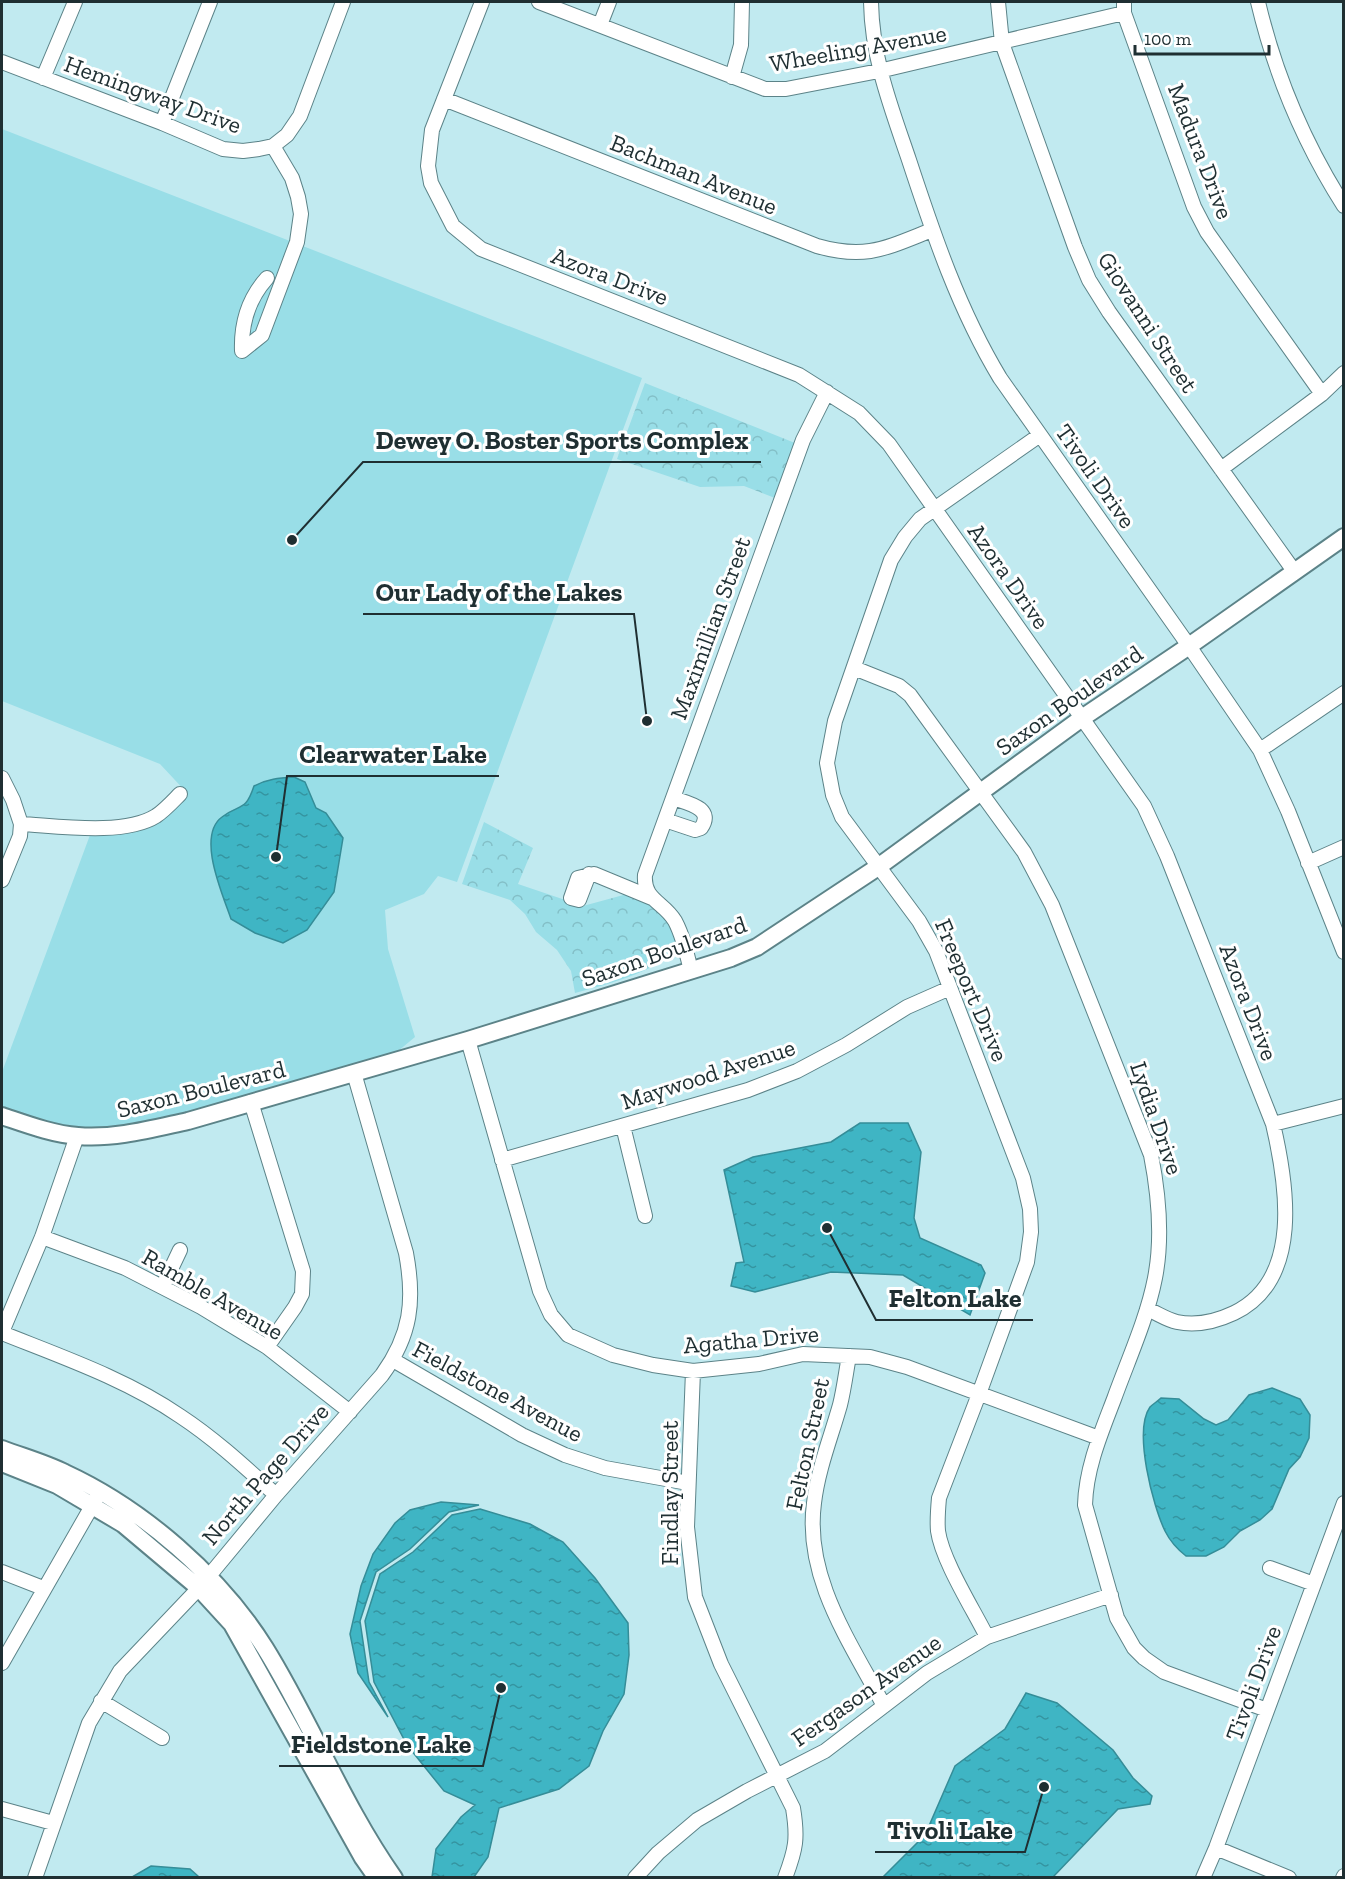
<svg xmlns="http://www.w3.org/2000/svg" width="1345" height="1879" font-family="'Zilla Slab',serif">
<style>
.forest{fill:url(#forest-crowns)}
.green{fill:#99dee7}
.water{fill:url(#water-ripples);stroke:#358d98;stroke-width:1.5}
.lines{fill:none;stroke-linecap:round;stroke-linejoin:round}
.minor-casing{stroke:#5c8388;stroke-width:16}
.major-casing{stroke:#5c8388;stroke-width:20}
.minor{stroke:#fff;stroke-width:14}
.major{stroke:#fff;stroke-width:16}
.labels{text-anchor:middle;dominant-baseline:central;stroke-width:6;stroke-linejoin:round;paint-order:stroke}
.street-label{font-size:24px;fill:#1f2f32;stroke:#fff}
.leader{fill:none;stroke:#1f2f32;stroke-width:2}
.callout-dot{fill:#1f2f32;stroke:#fff;stroke-width:2}
.callout-label{font-size:26px;text-anchor:middle;font-weight:bold;fill:#1f2f32;stroke:#fff;stroke-width:6;stroke-linejoin:round;paint-order:stroke}
</style>
<defs>
<pattern id="forest-crowns" width="20" height="18" patternUnits="userSpaceOnUse" patternTransform="scale(1.5)"><rect width="20" height="18" fill="#99dee7"/><path d="M2 6a3 3 0 1 1 6 0M12 15a3 3 0 1 1 6 0" fill="none" stroke="#83bfc7"/></pattern>
<pattern id="water-ripples" width="26" height="14" patternUnits="userSpaceOnUse" patternTransform="scale(1.5)"><rect width="26" height="14" fill="#3fb5c4"/><path d="M2 4q2-2 4 0t4 0M15 11q2-2 4 0t4 0" fill="none" stroke="#3494a0"/></pattern>
</defs>
<rect width="100%" height="100%" fill="#c1eaf0"/>
<path class="forest" d="M645,383l150,60 -20,55 -31,-12 -44,1 -83,-28z
M484,822l49,26 -15,36 65,22 44,-12 29,13 8,7 13,24c-2,4 -3,10 -6,14 -12,19 -73,35 -96,41l-4,-22 -14,-21 -21,-18 -11,-18 -15,-14 -48,-16z"/>
<path class="green" d="M2,129l640,249 -185,504 -19,-6 -14,18 -39,16 3,39 27,88 -23,19 -268,74 -69,-3 -53,-17v-38l88,-237 60,-7 38,-34 -28,-30 -158,-63z"/>
<path class="water" d="M294,777l11,5 11,26 10,5 17,25 -9,54 -27,38 -24,13 -28,-10 -24,-14c-8,-24 -35,-83 -9,-102 18,-14 23,-4 32,-31 13,-7 25,-8 40,-9z
M860,1123h48l13,29 -7,66 6,20 61,27 4,8 -15,42 -67,-40 -72,-3 -76,20 -24,-6 5,-23 8,-1 -20,-92 29,-13 78,-15z
M1272,1388l28,11 10,16 -1,23 -9,19 -11,12 -17,40 -12,11 -20,11 -16,16 -18,9h-20c-9,-7 -16,-15 -21,-25 -12,-25 -32,-100 -15,-124 3,-3 8,-6 11,-9l18,1 25,20 12,6 12,-5 21,-25z
M441,1502l38,3 -30,7 -39,37 -34,23 -16,49 9,61 19,35 -30,-44 -8,-39 11,-48 12,-32 22,-31 15,-13z
M480,1509l50,15 33,18 32,36 33,45 1,32 -5,39 -21,37 -14,35 -30,23 -60,19 -11,49 -14,20h-42l4,-28 25,-32 14,-12 -31,-14 -37,-46 -33,-63 -9,-61 15,-47 33,-22 39,-37z
M1026,1693l31,10 56,47 20,28 19,18 -2,8 -32,5 -65,68h-170l42,-42 30,-69 50,-37z
M151,1866l39,3 9,8h-67z"/>
<g class="lines">
<defs>
<path id="minor" d="M482,2l-50,128 -4,36 3,17 22,43 28,23 318,126 60,38 30,31 255,362 23,50 106,268c14,60 30,156 -39,189 -17,8 -38,13 -57,9 -10,-2 -20,-9 -30,-13
M539,2l226,87h21l93,-18 245,-58
M871,2c1,57 20,105 38,158 25,76 50,150 91,218l189,268 71,104 28,61 56,141
M998,2l4,41 73,204 14,33 20,32 185,259
M1124,2v11l70,194 13,25 115,162
M1258,2c17,72 46,141 86,204
M600,25l9,-23
M2,62l160,61 61,26 20,2 16,-2 14,-3 14,-11 13,-19 43,-114
M732,77l9,-32 1,-43
M43,78l32,-76
M444,99l373,147c49,14 69,2 115,-16
M162,123l48,-121
M267,278c-18,20 -26,46 -25,73l20,-16 35,-93 4,-28 -3,-17 -6,-19 -19,-32
M1221,469l101,-75 22,-21
M854,668l45,18 11,9 114,157 28,53 99,250c8,41 12,82 4,123 -8,41 -27,82 -41,121 -13,34 -28,69 -29,106l32,113 17,30 10,10 20,14 103,38
M1260,750l84,-57
M2,778l11,22 8,24 -1,12 -18,44
M665,820l30,10 6,-2c14,-20 -14,-25 -28,-30
M21,824c37,2 103,12 135,-8 9,-6 17,-15 24,-22
M1308,863l36,-16
M589,874l-10,26 -8,-2 7,-20 16,-4 58,24
M691,971c-4,-17 -8,-35 -16,-50 -11,-19 -32,-21 -30,-46l158,-435 24,-48
M468,1040l72,251 11,24 17,20 45,20 40,10 40,6 66,-7 44,-10 67,3 37,10 192,71
M251,1102l52,169 -1,23 -7,13 -28,40
M1273,1124l71,-18
M623,1126l22,90
M502,1160l246,-70 49,-19 49,-26 61,-38 43,-19
M42,1237l83,31 76,39 66,40 83,65
M163,1286l17,-36
M2,1332l40,-95 35,-101
M2,1333c60,24 124,46 178,83 35,23 65,51 96,79
M849,1356c-3,16 -5,33 -9,49 -9,32 -22,64 -26,98 -10,75 37,140 70,203
M393,1360l129,75 43,20 40,13 83,15
M693,1371l-6,156 8,70 26,67 72,144c5,30 3,41 -8,70
M1270,1568l44,16
M2,1572l41,16
M987,1637c-14,-28 -45,-77 -49,-106 -1,-11 0,-22 1,-33l40,-104 48,-132 4,-30 -1,-23 -7,-31 -87,-227 -17,-30 -77,-104 -9,-22 -6,-32 8,-42 56,-161 14,-23 15,-18 120,-84
M2,1663l94,-164
M101,1701l61,37
M2,1809l51,14
M1216,1848l73,30
M35,1878l54,-155 31,-52 79,-83 77,-93 106,-120c29,-40 33,-74 24,-122l-52,-180
M635,1878l23,-25 39,-33 50,-29 78,-40 102,-78 60,-36 124,-42
M1203,1878l13,-30 128,-345
M1343,1878l1,-2"/>
<path id="major" d="M2,1116c24,8 50,18 76,20 37,3 73,-7 110,-15l280,-81 263,-82 26,-11 121,-80 204,-149 107,-72 155,-109
M2,1449c21,8 43,14 63,24 78,36 155,103 200,175 46,74 78,158 129,230
M2,1463l55,22 66,39 76,64 33,36 131,234 14,20"/>
</defs>
<use href="#minor" class="minor-casing"/>
<use href="#major" class="major-casing"/>
<use href="#minor" class="minor"/>
<use href="#major" class="major"/>
</g>
<g class="labels">
<g class="street-label">
<text transform="translate(858 48) rotate(-10)">Wheeling Avenue</text>
<text transform="translate(153 94) rotate(20)">Hemingway Drive</text>
<text transform="translate(1201 151) rotate(69)">Madura Drive</text>
<text transform="translate(694 174) rotate(22)">Bachman Avenue</text>
<text transform="translate(610 276) rotate(21)">Azora Drive</text>
<text transform="translate(1148 322) rotate(57)">Giovanni Street</text>
<text transform="translate(1096 476) rotate(55)">Tivoli Drive</text>
<text transform="translate(1009 576) rotate(55)">Azora Drive</text>
<text transform="translate(710 628) rotate(-70)">Maximillian Street</text>
<text transform="translate(1069 700) rotate(-35)">Saxon Boulevard</text>
<text transform="translate(664 951) rotate(-19)">Saxon Boulevard</text>
<text transform="translate(972 990) rotate(67)">Freeport Drive</text>
<text transform="translate(1249 1002) rotate(69)">Azora Drive</text>
<text transform="translate(708 1074) rotate(-18)">Maywood Avenue</text>
<text transform="translate(201 1089) rotate(-14)">Saxon Boulevard</text>
<text transform="translate(1157 1118) rotate(71)">Lydia Drive</text>
<text transform="translate(213 1294) rotate(30)">Ramble Avenue</text>
<text transform="translate(751 1339) rotate(-5)">Agatha Drive</text>
<text transform="translate(498 1391) rotate(28)">Fieldstone Avenue</text>
<text transform="translate(807 1444) rotate(-78)">Felton Street</text>
<text transform="translate(265 1474) rotate(-49)">North Page Drive</text>
<text transform="translate(669 1493) rotate(-90)">Findlay Street</text>
<text transform="translate(1253 1683) rotate(-70)">Tivoli Drive</text>
<text transform="translate(866 1690) rotate(-35)">Fergason Avenue</text>
</g>
</g>
<path class="leader" d="M292 540L363 462H761M647 721L634 614H363M276 857L287 776H499M827 1228L876 1320H1033M501 1688L483 1766H279M1044 1787L1025 1852H875"/>
<g class="callout-dot">
<circle cx="292" cy="540" r="6"/>
<circle cx="647" cy="721" r="6"/>
<circle cx="276" cy="857" r="6"/>
<circle cx="827" cy="1228" r="6"/>
<circle cx="501" cy="1688" r="6"/>
<circle cx="1044" cy="1787" r="6"/>
</g>
<g class="callout-label">
<text x="562" y="449">Dewey O. Boster Sports Complex</text>
<text x="499" y="601">Our Lady of the Lakes</text>
<text x="393" y="763">Clearwater Lake</text>
<text x="955" y="1307">Felton Lake</text>
<text x="381" y="1753">Fieldstone Lake</text>
<text x="950" y="1839">Tivoli Lake</text>
</g>
<rect width="1345" height="1879" fill="none" stroke="#1f2f32" stroke-width="6"/>
<path d="M1135 45v9h134v-9" fill="none" stroke="#1f2f32" stroke-width="3"/>
<text x="1144" y="45" font-size="18" fill="#1f2f32" stroke="#ffffff" stroke-width="4.5" paint-order="stroke">100 m</text>
</svg>
